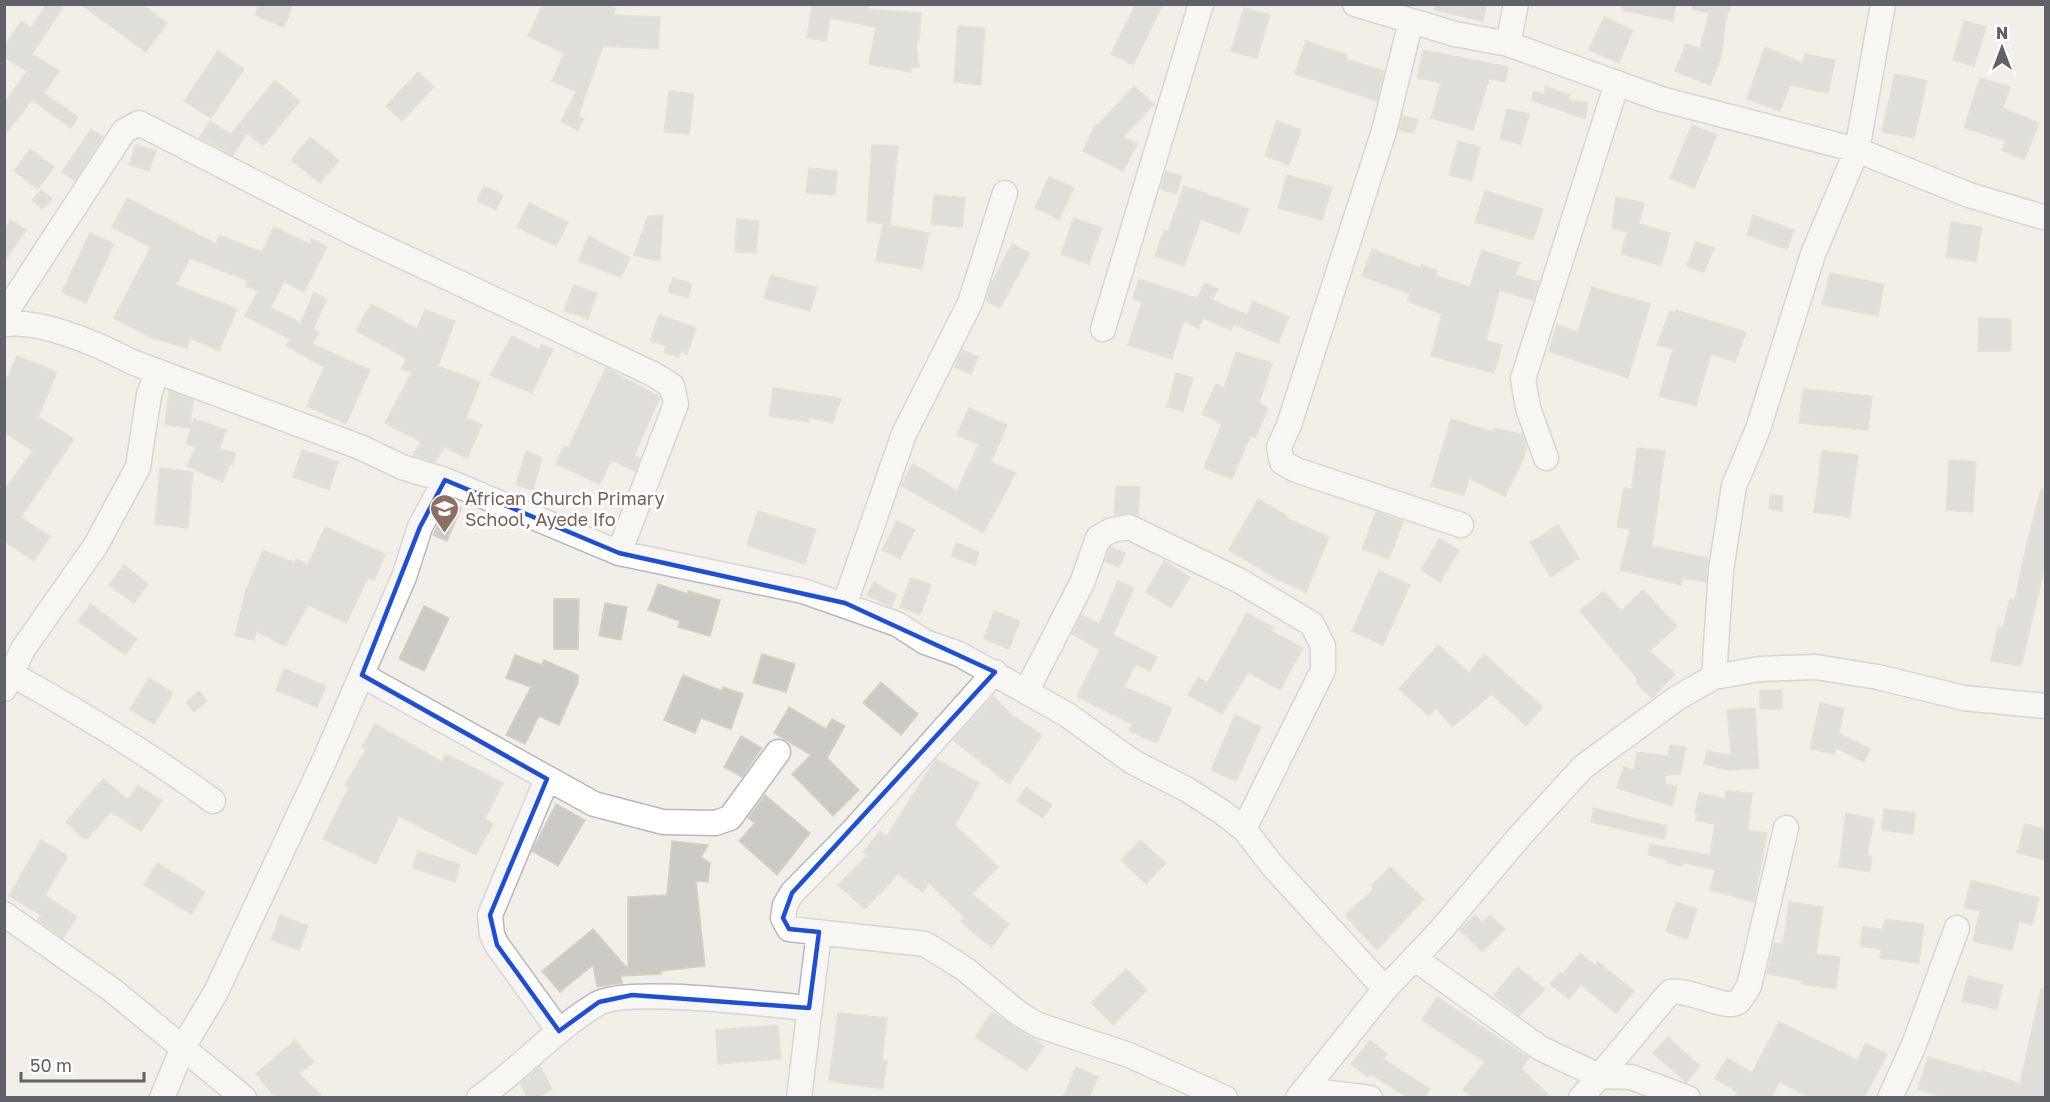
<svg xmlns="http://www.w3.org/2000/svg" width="2050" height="1102" font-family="'Golos Text',sans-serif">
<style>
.building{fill:#cccac5;stroke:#d6d1c6;stroke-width:1.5}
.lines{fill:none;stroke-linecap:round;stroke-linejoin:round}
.minor-casing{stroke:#b5b8bc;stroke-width:27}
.minor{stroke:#fff;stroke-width:24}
.marked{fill:none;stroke:#1d4ed8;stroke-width:4.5;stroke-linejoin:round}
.labels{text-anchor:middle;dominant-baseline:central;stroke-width:6;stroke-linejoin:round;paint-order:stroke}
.education-label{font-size:18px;fill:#785e54;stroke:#fff;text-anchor:start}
</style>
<rect width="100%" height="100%" fill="#f1efe8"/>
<path class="building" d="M47,4h18l-33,50 27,17 -15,22 34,24 -7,11 -39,-28 -28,36v-32l23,-33 -23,-14v-10l17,-26 10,7z
M80,4h61l26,19 -21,29z
M259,4h34l-9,23 -29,-12z
M543,4h65l8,4 -3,7 47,2 -2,32 -55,-3 -25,70 6,3 -6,11 -17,-8 15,-31 -24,-10 12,-28 -36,-17z
M812,4h57l-1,5 53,4 -2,28h-3l3,26h-8v5l-42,-8 7,-37 -46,-9 -4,23 -19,-3z
M1136,4h27l-30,61 -22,-11z
M1435,4h52l-4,17 -49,-11z
M1623,4h53l-3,17 -51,-11z
M1693,4h39l-6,14 -5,39 -11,28 -35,-14 11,-27 14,5 9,-36 -17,-4z
M1244,8l26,7 -13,43 -26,-7z
M1604,17l29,13 -14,33 -30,-13z
M1964,21l22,6 -12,39 -21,-6z
M958,26l27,2 -4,57 -27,-3z
M1306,41l41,14 -1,4 38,12 -7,30 -82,-27z
M1765,47l38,16 2,-9 30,6 -7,33 -38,-8 -10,26 -33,-12z
M1423,50l85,17 -3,15 -16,-3 -16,51 -42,-12 10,-35 -24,-5z
M218,51l26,18 -33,49 -27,-17z
M418,72l16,15 -32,34 -16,-15z
M1895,74l32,7 -13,57 -32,-6z
M1980,78l30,9 -7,21 36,15 -15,37 -22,-10 4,-9 -42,-13z
M275,80l25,21 -37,45 -16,-13 -14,22 -34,-17 11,-17 21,13z
M1134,86l20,18 -31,33 14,7 -14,27 -40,-20 13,-27 2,1z
M1546,87l24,8 -2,4 20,4 -3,16 -53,-19 2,-8 10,2z
M669,91l25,3 -5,40 -25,-2z
M1507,109l22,5 -8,30 -21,-5z
M1402,116l16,3 -4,14 -15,-3z
M1277,121l24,9 -12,35 -24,-9z
M1692,125l25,10 -23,53 -24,-10z
M91,129l12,8 -28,44 -13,-9z
M310,137l29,23 -19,23 -29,-23z
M1458,141l22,6 -8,33 -23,-5z
M136,145l20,6 -7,20 -20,-6z
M872,145l26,1 -8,78 -23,-2z
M30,149l24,18 -16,22 -24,-18z
M809,168l28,3 -2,24 -29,-2z
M1166,171l16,5 -6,18 -16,-5z
M1287,175l45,12 -10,33 -44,-12z
M1049,177l25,11 -15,31 -24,-11z
M484,186l19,9 -7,15 -19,-9z
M1184,186l65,23 -10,25 -38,-15 -17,47 -29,-10 9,-26 4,2z
M41,190l11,9 -9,10 -11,-9z
M1485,191l58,18 -10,31 -58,-18z
M934,195l31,3 -3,29 -31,-3z
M1616,197l28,6 -5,21 31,9 -9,32 -40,-11 6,-22 -15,-4z
M127,198l89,46 3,-9 43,17 12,-25 36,17 2,-5 15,8 -23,45 -20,-11 -13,27 30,15 13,-30 13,6 -14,30 6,3 -7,12 58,26 -24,54 -39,-18 17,-39 -38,-21 4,-7 -45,-23 13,-25 -12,-5 2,-5 -58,-23 -14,27 61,24 -18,42 -29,-13 -3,10 -38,-11 -35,-19 37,-71 -39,-20z
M529,203l39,19 -12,24 -39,-19z
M663,215l-3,46 -26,-6 14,-39z
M1753,215l41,15 -7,19 -40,-14z
M1074,218l28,10 -13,36 -28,-10z
M737,219l22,2 -3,32 -21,-1z
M11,220l15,10 -22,32v-33z
M1951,222l31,5 -6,35 -30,-5z
M883,224l46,9 -7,36 -46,-8z
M90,233l24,11 -28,59 -24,-11z
M589,236l41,22 -9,19 -43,-16z
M1696,242l18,6 -10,24 -17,-6z
M1012,244l18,9 -30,55 -14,-7 5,-17z
M1372,249l49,19 1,-3 15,6 -2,5 35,11 12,-37 38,13 -5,12 24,7 -6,18 -34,-10 -13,51 16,4 -8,28 -63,-17 11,-42 -34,-13 2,-7 -48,-18z
M1830,273l54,11 -6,32 -56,-11z
M771,275l46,13 -7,23 -46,-13z
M673,278l19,6 -4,14 -20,-6z
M1139,279l58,19 8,-15 13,6 -6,11 35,15 6,-14 36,16 -11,26 -44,-19 -3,6 -28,-12 -5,10 -14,-7 -12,38 -44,-14 14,-43 -9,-3z
M574,285l23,8 -9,26 -24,-9z
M1592,287l58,17 -22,74 -79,-27 8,-26 21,7z
M371,304l46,25 8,-19 30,11 -17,45 42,16 -14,36 16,7 -15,33 -23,-11 -9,15 -22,-7 8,-13 -36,-19 27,-51 -10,-3 4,-11 -50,-27z
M1676,310l70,22 -11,30 -24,-8 -15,52 -37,-10 14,-47 -16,-4 13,-34 6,1z
M659,315l37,13 -9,26 -6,-3 -3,6 -14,-5 2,-6 -16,-5z
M1979,318l32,1v32h-33z
M512,336l27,14 3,-6 11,5 -21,44 -42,-18z
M962,350l16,7 -7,17 -17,-7z
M1236,352l36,11 -13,40 9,5 -13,30 -5,-2 -18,43 -28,-11 18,-44 -20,-10 14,-30 8,4z
M17,356l40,16 -19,45 36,22 -53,78 29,20 -16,24 -30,-20v-51l29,-39 -29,-19v-47z
M606,368l54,29 -26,59 6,2 -5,13 -24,-11 -11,24 -44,-20 8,-18 4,2z
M1176,373l17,5 -10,33 -16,-4z
M773,388l68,10 -8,25 -24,-6v5l-40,-6z
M1803,389l69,7 -4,34 -69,-7z
M169,391l24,9 -3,28 -25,-3z
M969,408l38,17 -16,37 25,11 -33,60 -82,-48 12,-21 44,27 22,-47 -22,-9z
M194,419l32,11 -7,19 16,3 -2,12h-3l-8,18 -35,-16 9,-19 -10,-3z
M1451,419l43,13 1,-4 28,7 4,11 -4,14 -18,36 -36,-18 -5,17 -33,-9z
M1637,448l28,3 -13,95 56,12 -2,24 -24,-4 -1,7 -61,-15 10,-41 -13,-2 7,-39 8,1z
M302,450l36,12 -9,28 -36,-13z
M526,451l16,7 -9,32 -17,-5z
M1822,451l36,4 -8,62 -36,-5z
M1949,460l27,2 -3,50 -27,-2z
M160,468l33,4 -5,56 -33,-4z
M1116,486l24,1 -2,28 -24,-1z
M2041,489l5,1v72l-25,104 -30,-5 7,-34 5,1 7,-29 5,1 10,-49z
M1770,495l13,1 -1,15 -13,-2z
M1258,499l29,17 -1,2 43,19 -23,55 -29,-13 -48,-29z
M449,503l12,5 -14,33 -14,-6z
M758,511l58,18 -11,35 -58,-19z
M1376,512l27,9 -14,38 -27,-10z
M897,521l18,9 -15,29 -18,-9z
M1558,525l22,35 -3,-1 -26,18 -21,-34z
M325,527l60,27 -11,26 -6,-2 -22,45 -38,-18 -23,41 -29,-15 -2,9 -19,-4 11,-46 17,-40 31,13 2,-4 12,6z
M1439,539l20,11 -19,32 -19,-12z
M956,543l23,9 -4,13 -24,-9z
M1110,547l15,6 -6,14 -14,-5z
M1164,561l26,16 -19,31 -25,-16z
M124,565l24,19 -14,19 -25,-18z
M1379,571l31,14 -27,60 -31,-14z
M911,578l20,7 -11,30 -20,-8z
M1118,581l16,7 -21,47 44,22 -7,14 -14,-7 -12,23 48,21 -15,35 -28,-12 3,-7 -55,-27 23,-47 -28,-16 10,-19 17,9z
M874,582l23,13 -6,12 -24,-12z
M658,584l30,10v-3l32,9 -10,36 -32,-9 2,-6 -32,-11z
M1643,590l34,36 -27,25 25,23 -23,24 -16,-15 3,-3 -59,-69 24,-20 17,20z
M554,599h25l-1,50h-24z
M605,603l22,4 -6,33 -22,-4z
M91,604l46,35 -12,16 -47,-34z
M424,606l25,12 -25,53 -25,-12z
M994,611l26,10 -11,28 -25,-10z
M1247,613l26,14 -2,4 32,17 -23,42 -32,-18 -26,42 -34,-19 10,-18 9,6z
M1438,645l31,28 15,-19 59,53 -17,19 -34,-32 -40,33 -16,-19 -7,8 -30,-27z
M762,654l33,10 -9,28 -33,-9z
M515,655l27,10 2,-5 34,15v7l-19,43 -20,-9 -14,28 -19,-9 25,-48 -25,-9z
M284,669l42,17 -9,21 -41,-17z
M683,675l39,16 1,-4 20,7 -12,35 -30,-11 -6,15 -31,-13z
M149,678l24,15 -19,31 -24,-15z
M881,682l37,32 -17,21 -38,-32z
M1760,690h22v19h-22z
M199,691l8,10 -13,11 -8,-10z
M993,696l19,19 30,20 -33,49 -56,-44z
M1820,703l24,5 -5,25 31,16 -6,13 -28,-14 -2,6 -24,-5z
M789,707l37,22 6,-10 13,7 -18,32 32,32 -26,26 -41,-42 19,-19 -37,-22z
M1755,708l4,60 -31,2 -24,-6 3,-13 24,4 -4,-45z
M1235,715l26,12 -25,54 -25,-11z
M375,724l67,38 4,-8 57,29 -18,36 8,5 -17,31 -77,-39 -23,48 -53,-25 26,-52 -4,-2 21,-36 -4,-2z
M741,736l21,12 -20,29 -18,-10z
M1670,745l16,2 -6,27 -15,1v9l12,2 -5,20 -55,-18 7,-21 10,3 3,-18 31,4z
M936,759l43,24 -24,42 43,42 -26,27 37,30 -18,23 -30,-25 3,-5 -35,-34 -6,9 -25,-18 -33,35 -27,-24 29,-30 -4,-3 17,-21 6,6z
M103,779l25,21 10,-15 24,16 -21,30 -30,-19 -23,26h-5l-17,-16z
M1026,788l26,17 -9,13 -26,-17z
M1726,791l26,2 -4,37 19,3 -13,69 -44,-12 5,-20 -32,-7 -1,3 -15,-3v-3l-19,-5 2,-11 60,11 5,-31 -19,-4 2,-6 -3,-1 4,-20 26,6z
M765,795l45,38 -33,42 -38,-34 16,-18 -7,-5z
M556,804l29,16 -27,46 -26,-15z
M1594,808l73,18 -3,13 -73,-17z
M1884,809l31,4 -2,21 -31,-4z
M1846,813l28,6 -7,37h5l-2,16 -31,-5z
M2025,824l21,5v31l-29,-7z
M41,840l27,16 -23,39 32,22 -14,21 -25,-18 3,-5 -32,-19z
M1140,840l26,23 -20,21 -25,-24z
M672,841l36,4 -7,12 9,6 -2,19 -12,-1 9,85 -44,5v3l-40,2 1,7 -25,4 -4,-22 -33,27 -18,-21 51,-42 35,40v-72l39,-2z
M418,851l42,13 -5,18 -42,-14z
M157,863l48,29 -14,22 -47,-29z
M1390,867l34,32 -47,51 -32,-35 29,-26 -3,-3z
M1971,880l68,18 -7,27 -13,-4 -7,29 -39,-9 7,-30 -16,-3z
M1676,902l21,7 -10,30 -21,-8z
M1789,902l34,5 -7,47 24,3 -4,32 -35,-5 1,-4 -35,-6 7,-31 9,1z
M280,915l28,11 -9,24 -28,-10z
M1475,915l8,8 7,-8 15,14 -23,23 -22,-22z
M1885,919l39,5 -5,39 -39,-5 1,-9 -21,-3 3,-19 20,2z
M1580,953l15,12 3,-3 36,29 -18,22 -35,-28 -12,14 -19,-15 10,-12 3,2z
M1517,967l28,22 -26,27 -25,-21z
M1126,969l21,21 -34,35 -22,-22z
M1968,976l35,9 -6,24 -35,-8z
M2041,989l5,1v108h-102l-26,-9 10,-32 53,16 1,-2 38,13z
M1437,997l92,61 -8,11 31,29h-79l-10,-8 22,-28 -63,-42z
M992,1012l52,34 -17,25 -52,-34z
M838,1013l49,5 -5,42 5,1 -4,28 -54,-8z
M1779,1022l78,38 9,-17 21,11 -23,44h-54l-31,-17 -7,17h-37l2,-6 -22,-14 12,-20 25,15z
M778,1025l3,34 -63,5 -2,-34z
M1668,1037l32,29 -14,16 -33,-29z
M295,1040l19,22 -15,12 25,24h-48l-20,-24z
M1370,1040l17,14 -4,5 47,30 -5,9h-17l-37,-24 -3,3 -17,-13z
M540,1066l12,23 -15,9h-9l-8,-15z
M1076,1067l22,10 -9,21h-26z"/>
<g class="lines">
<defs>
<path id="minor" d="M1355,4l100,30 53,10 153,55 196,51 112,45 77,23
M1411,21l-27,110 -95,294 -10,22 3,15 14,8 165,55
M1508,44l8,-40
M4,315l120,-184 15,-8 216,111 298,140 19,12 4,18 -57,149
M4,324c40,-4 93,20 128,38l228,85 42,20 43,13 174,73 184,38 94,33 28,18 34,12 107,60 67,48 53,27 36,23 22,17 27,35 114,125
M1103,329l98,-325
M1546,458l-18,-50 -5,-29 94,-296
M845,603l59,-169 66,-131 35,-110
M995,672l-143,160 -60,61 -7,12 -2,13 6,11 136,15 40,25 53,44 20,12 91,30 96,43
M13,675c70,39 136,79 200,126
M362,675l232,129 69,18 52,1 15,-5 48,-66
M1714,677l7,-107 13,-84 24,-57 55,-175 44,-104 26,-146
M4,689l19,-40 73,-104 42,-78 11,-72 8,-24
M1026,692l56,-109 16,-45 14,-8 17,-3 111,54 72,43 11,22v24l-79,159
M547,779l-57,136 2,20 5,10 62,86
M4,914l108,76 132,108
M1414,958l126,90 59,28 32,1 57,21
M1306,1090l64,8
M162,1098l21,-51 33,-55 109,-233 79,-182 16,-50 25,-47
M479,1098c41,-29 75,-68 118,-94 29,-18 171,1 212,4
M799,1098l20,-166
M1298,1098l87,-109 56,-59 79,-94 63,-69 94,-69 37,-21 46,-8 56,-2 62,10 86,21 82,8
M1581,1098l89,-106c19,-4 56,19 68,10 4,-4 8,-11 11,-16l37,-158
M1890,1098l23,-51 44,-119"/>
</defs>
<use href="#minor" class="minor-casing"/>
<use href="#minor" class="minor"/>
</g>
<path d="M0 0H2050V1102H0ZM445,480l174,73 226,50 150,69 -203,221 -9,25 6,11 30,3 -10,76 -177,-13 -33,7 -40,29 -62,-86 -7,-30 57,-136 -185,-104 58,-148z" fill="#f1efe8" fill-opacity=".55" fill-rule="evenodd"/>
<path class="marked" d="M445,480l174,73 226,50 150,69 -203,221 -9,25 6,11 30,3 -10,76 -177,-13 -33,7 -40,29 -62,-86 -7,-30 57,-136 -185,-104 58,-148z"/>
<defs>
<symbol id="school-pin" viewBox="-11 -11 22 30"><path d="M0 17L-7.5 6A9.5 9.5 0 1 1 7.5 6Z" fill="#8d6e63" stroke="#fff"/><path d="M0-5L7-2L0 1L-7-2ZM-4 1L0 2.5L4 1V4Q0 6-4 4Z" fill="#fff"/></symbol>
</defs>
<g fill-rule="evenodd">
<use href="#school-pin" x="428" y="492" width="33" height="45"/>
</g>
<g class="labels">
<g class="education-label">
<text x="465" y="498">African Church Primary<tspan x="465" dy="21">School, Ayede Ifo</tspan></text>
</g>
</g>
<rect width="2050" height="1102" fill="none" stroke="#5f6368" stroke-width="12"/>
<g transform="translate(2002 48)" stroke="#ffffff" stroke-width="4.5" paint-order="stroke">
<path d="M0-4.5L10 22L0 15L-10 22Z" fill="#5f6368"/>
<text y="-9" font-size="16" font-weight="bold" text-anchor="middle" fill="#5f6368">N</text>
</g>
<path d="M21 1072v9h123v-9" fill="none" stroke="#5f6368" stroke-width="3"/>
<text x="30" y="1072" font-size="18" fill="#5f6368" stroke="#ffffff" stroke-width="4.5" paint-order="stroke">50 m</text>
</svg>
